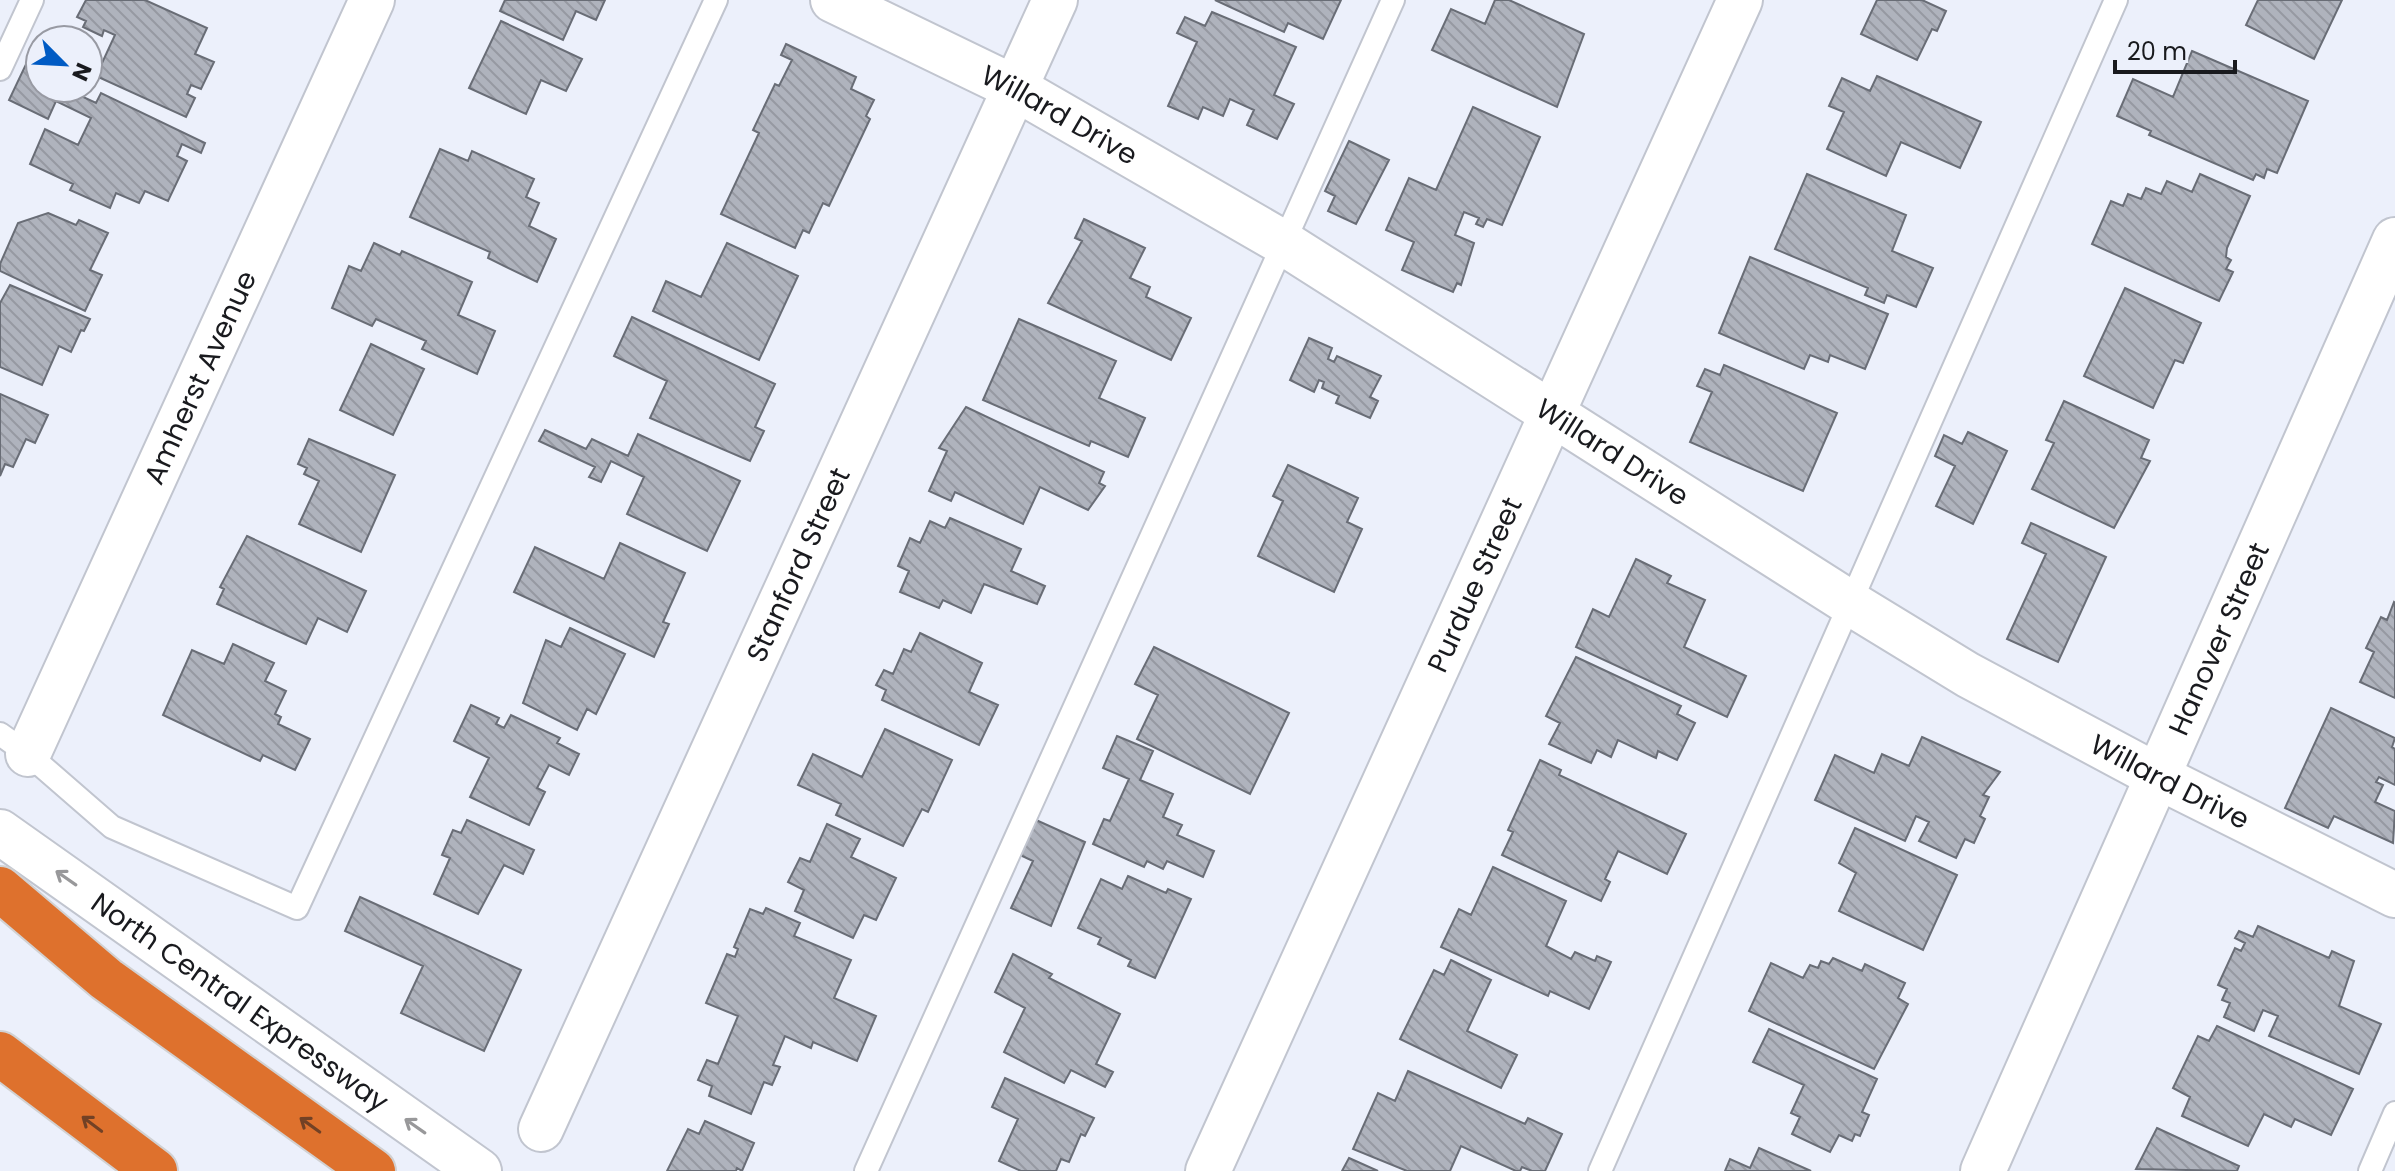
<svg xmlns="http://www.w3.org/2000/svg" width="2395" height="1171" font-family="Poppins,sans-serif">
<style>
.building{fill:url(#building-back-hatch);stroke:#696d76;stroke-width:2}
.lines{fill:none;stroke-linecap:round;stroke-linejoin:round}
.service-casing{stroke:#c1c5cf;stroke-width:26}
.minor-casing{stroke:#c1c5cf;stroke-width:48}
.secondary-casing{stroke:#c1c5cf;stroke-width:48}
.motorway-casing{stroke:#d1d1d2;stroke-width:48}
.service{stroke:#fff;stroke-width:22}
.minor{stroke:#fff;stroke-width:44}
.secondary{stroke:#fff;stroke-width:44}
.motorway{stroke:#de712d;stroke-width:44}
.oneway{stroke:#98989a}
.oneway2{stroke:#724125}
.labels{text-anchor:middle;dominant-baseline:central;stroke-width:6;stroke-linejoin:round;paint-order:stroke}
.street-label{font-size:28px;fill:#191a1e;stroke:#ecf0fb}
</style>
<defs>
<pattern id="building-back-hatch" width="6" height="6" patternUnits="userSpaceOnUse" patternTransform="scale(2)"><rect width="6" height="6" fill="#afb3bd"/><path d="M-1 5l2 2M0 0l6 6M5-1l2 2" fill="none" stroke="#9699a2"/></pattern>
</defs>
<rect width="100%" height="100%" fill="#ecf0fb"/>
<path class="building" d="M86,0h59l62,28 -12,26 19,8 -13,27 -10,-4 -4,9 8,4 -9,19 -90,-41 19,-41 -11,-5 -2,6 -19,-9 3,-6 -9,-4z
M505,0h100l-9,20 -20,-9 -13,29 -63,-29z
M1215,0h126l-18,39 -35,-16 -4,9z
M1495,0h14l75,34 -27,73 -125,-57 19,-41 34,15z
M1877,0h45l24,11 -9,20 -5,-2 -15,31 -56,-26z
M2258,0h84l-28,59 -68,-34z
M1212,12l84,35 -22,48 20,9 -17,35 -30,-14 7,-15 -24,-11 -7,17 -20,-9 -5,12 -30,-13 29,-64 -20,-9 8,-16 20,9z
M501,21l81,38 -16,32 -25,-11 -15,34 -57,-26z
M786,44l70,33 -5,12 23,11 -8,16 4,3 -41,87 -6,-3 -14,30 -6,-3 -8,18 -74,-34 38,-81 -6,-3 22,-46 4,2 13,-26 -11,-5z
M2192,51l116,50 -31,72 -10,-4 -3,9 -8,-4 -3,6 -104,-45 2,-4 -34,-15 16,-37 40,18z
M28,60l12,6v22h24l32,15 5,-10 104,50 -4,10 -19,-9 -5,12 10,5 -19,40 -23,-10 -6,12 -23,-10 -6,15 -40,-18 3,-6 -43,-20 15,-35 33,16 13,-27 -35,-17 -8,18 -39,-19z
M1877,76l104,46 -21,46 -59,-26 -15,34 -59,-27 17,-37 -15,-6 13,-28 28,13z
M1473,107l67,30 -38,88 -15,-6 -4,8 -7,-3 3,-6 -15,-6 -9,23 19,8 -13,42 -4,-2 -4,9 -51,-22 12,-28 -28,-12 23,-52 27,12z
M1349,141l40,19 -33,64 -28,-13 7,-15 -10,-5z
M440,149l28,12 4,-10 62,28 -8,18 13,6 -10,23 27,13 -19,43 -49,-24 2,-6 -80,-35z
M1807,174l99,41 -14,36 41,17 -17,39 -29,-12 -3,8 -19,-8 3,-7 -93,-39z
M2200,174l50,22 -23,52 -1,9 5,3 -5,9 7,3 -14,29 -127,-57 19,-43 12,5 5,-12 13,5 5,-11 15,6 6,-13 25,11z
M48,213l28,12 3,-5 29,13 -18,37 12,5 -17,36 -85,-40v-7l18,-41z
M1084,219l61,29 -15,30 20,9 -4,10 45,21 -20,42 -123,-57 34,-62 -7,-3z
M374,243l26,12 2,-4 70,31 -14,33 37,16 -18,43 -55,-25 4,-8 -50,-22 -4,7 -40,-18 17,-42 12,5z
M727,243l71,33 -39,84 -106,-49 13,-30 35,16z
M1750,257l138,57 -23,55 -35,-14 -2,7 -18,-7 -6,14 -85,-36z
M10,285l80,34 -6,12 -3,-1 -10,22 -12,-6 -17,39 -42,-18v-64z
M2125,288l76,35 -18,40 -8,-3 -22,48 -69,-32z
M632,317l143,67 -20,43 9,4 -14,30 -100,-43 17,-37 -53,-25z
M1019,319l97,42 -17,37 46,20 -17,39 -37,-16 -2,5 -106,-46z
M1309,338l23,10 -4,11 6,3 3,-6 44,20 -11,21 8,4 -8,17 -34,-15 3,-7 -17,-8 2,-6 -5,-2 -5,12 -24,-12z
M371,344l53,25 -31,66 -53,-25z
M1724,365l113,48 -34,78 -113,-49 22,-50 -15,-6 8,-17 15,6z
M0,394l48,21 -13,28 -9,-4 -13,28 -8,-3 -5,12z
M2064,401l85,39 -8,18 9,3 -36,67 -82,-39 22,-46 -8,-3z
M966,407l138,65 -5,11 6,3 -17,24 -48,-23 -17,37 -68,-32 -4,9 -22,-10 18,-40 -8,-3z
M545,430l41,19 6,-10 36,17 10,-22 102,47 -33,70 -80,-37 17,-37 -33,-16 -10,21 -12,-5 6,-10 -56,-26z
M1968,432l39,19 -34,73 -37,-18 19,-40 -20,-10 9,-21 18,9z
M309,439l86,36 -34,77 -62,-28 20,-43 -15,-7 3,-6 -9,-4z
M1288,465l70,33 -11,24 15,7 -28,63 -76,-36 25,-55 -10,-5z
M950,518l71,31 -10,22 34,15 -8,18 -53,-20 -13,29 -28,-13 -4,8 -39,-16 9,-21 -11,-5 12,-28 10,5 10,-22 15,7z
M2031,523l75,34 -48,105 -51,-23 39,-85 -24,-11z
M247,536l119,55 -19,41 -29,-14 -12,26 -89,-40 7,-15 -4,-2z
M620,543l65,30 -22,49 6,2 -15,33 -140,-65 21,-45 69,32z
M1636,559l35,17 -4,7 38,17 -21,47 62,29 -19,41 -151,-70 17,-38 16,8z
M2394,602l1,1v95l-35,-16 14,-30 -8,-4 15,-31 6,3z
M570,628l55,26 -29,60 -9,-5 -10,21 -54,-27 23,-63 15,7z
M920,633l62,30 -13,29 29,13 -19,40 -97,-45 4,-10 -10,-5 8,-15 9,4 11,-25 7,3z
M233,644l41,19 -9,18 21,10 -11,23 6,3 -3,7 32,15 -15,31 -32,-15 -3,6 -97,-46 29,-65 32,14z
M1154,647l135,66 -39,81 -113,-55 21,-44 -23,-11z
M1576,657l105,49 -4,8 18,9 -18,37 -19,-9 -2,7 -38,-18 -7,17 -14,-7 -6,13 -42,-19 11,-21 -14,-7z
M471,705l28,13 -3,6 8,4 7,-13 49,23 -3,5 22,11 -10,21 -20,-10 -12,23 8,4 -16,33 -59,-28 19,-39 -35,-17z
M2331,708l64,30 -3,9 3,2v36l-16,-8 -3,5 7,3 -8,17 20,9 -2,32 -59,-27 -6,12 -43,-20z
M885,729l67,31 -24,52 -6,-3 -19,37 -67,-31 5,-11 -43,-19 15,-31 49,23z
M1117,736l36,15 -13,29 33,14 -10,23 19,8 -5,10 37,16 -11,26 -36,-16 -4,8 -16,-8 -3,6 -51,-23 11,-25 6,2 19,-42 -26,-11z
M1922,737l78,35 -17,23 6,2 -9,19 5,3 -11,24 -9,-4 -9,19 -37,-17 10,-19 -13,-6 -11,25 -90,-41 20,-45 39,18 8,-19 27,12z
M1540,760l21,10 -2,5 127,59 -19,40 -49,-23 -13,28 5,3 -9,19 -99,-46 11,-23 -5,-2z
M467,820l67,30 -11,24 -19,-9 -26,49 -44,-20 16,-36 -8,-3 11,-25 8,3z
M1036,820l49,22 -34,84 -40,-18 22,-47 -13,-6z
M827,824l33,15 -9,18 45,21 -20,42 -12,-5 -11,23 -58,-27 9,-21 -16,-8 12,-24 10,4z
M1855,828l102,47 -34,75 -84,-39 17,-38 -17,-10z
M1493,867l73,34 -20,45 25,13 4,-7 20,9 2,-5 14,6 -22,47 -39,-18 -2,5 -107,-49 18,-38 12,6z
M1128,876l38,17 2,-4 23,10 -36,79 -27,-12 3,-6 -33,-16 3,-6 -23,-10 23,-49 21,10z
M360,897l161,73 -37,81 -83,-38 22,-47 -78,-35z
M766,908l34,15 -6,13 57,24 -17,38 42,18 -19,45 -44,-19 -2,6 -26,-12 -12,29 7,2 -8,18 -8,-3 -13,32 -42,-18 3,-10 -14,-6 9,-20 11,4 20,-48 -32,-13 21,-49 8,3 3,-8 -4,-2 16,-38 13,5z
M2258,926l71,32 3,-7 22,10 -15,45 42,18 -22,50 -90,-38 9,-20 -15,-6 -9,21 -30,-14 6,-14 -8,-3 5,-11 -9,-4 17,-37 6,3 4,-8 -10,-5 4,-7 14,6z
M1013,954l39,20 -3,4 71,36 -24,50 17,8 -8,15 -34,-17 -7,13 -60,-31 21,-44 -30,-16z
M1833,958l29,13 3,-7 40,19 -7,15 10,6 -34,65 -125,-58 22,-48 32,15 7,-13 8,3 3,-7 8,3z
M1451,960l40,20 -24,51 50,24 -16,33 -101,-49 34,-69 10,5z
M2217,1026l136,63 -22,46 -36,-16 -4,8 -27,-13 -16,32 -66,-30 8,-19 -17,-9 25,-52 11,5z
M1769,1029l108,50 -15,33 7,3 -9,21 -5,-2 -3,7 -13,-6 -9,17 -38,-18 8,-17 -9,-4 13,-28 -51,-23z
M1408,1071l117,53 3,-6 34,16 -17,37h-13l-10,-4 -2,4h-4l-55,-25 -11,25h-43l-54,-22 25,-56 17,8z
M1005,1078l89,40 -9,18 -4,-2 -12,28 -8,-3 -5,12h-35l-22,-10 19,-42 -26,-12z
M705,1121l49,22 -12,28 -5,-3 -1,3h-69l21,-42 11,5z
M2157,1128l82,38 -2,5 -101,-2z
M1759,1148l52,23h-86l5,-12 20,9z
M1349,1158l29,13h-36z"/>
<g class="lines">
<defs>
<path id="service" d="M0,69l32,-69
M0,734l28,20 84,73 185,81 419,-908
M866,1171l527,-1171
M1600,1171l516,-1171
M2370,1171l25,-58"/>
<g id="minor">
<path id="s1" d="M833,0l182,88 267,154 568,361 118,72 191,102 236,118"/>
<path id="s2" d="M28,754l344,-754"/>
<path id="s3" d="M541,1129l514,-1129"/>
<path id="s4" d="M1208,1171l532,-1171"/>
<path id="s5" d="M1983,1171l412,-931"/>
</g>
<g id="secondary">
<path id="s6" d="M0,832l479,339"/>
</g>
<path id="motorway" d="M0,889l106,90 267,192
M0,1054l155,117"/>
</defs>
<use href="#service" class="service-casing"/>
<use href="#minor" class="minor-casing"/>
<use href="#secondary" class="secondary-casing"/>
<use href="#motorway" class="motorway-casing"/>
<use href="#service" class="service"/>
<use href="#minor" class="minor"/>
<use href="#secondary" class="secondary"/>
<use href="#motorway" class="motorway"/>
</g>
<defs><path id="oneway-shaft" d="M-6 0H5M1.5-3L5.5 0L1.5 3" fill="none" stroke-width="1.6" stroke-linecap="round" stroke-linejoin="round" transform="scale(2)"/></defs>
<g class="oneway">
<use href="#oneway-shaft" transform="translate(66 878) rotate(-145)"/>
<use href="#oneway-shaft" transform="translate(415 1126) rotate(-145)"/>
</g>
<g class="oneway2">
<use href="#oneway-shaft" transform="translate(92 1124) rotate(-143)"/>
<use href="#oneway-shaft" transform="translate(310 1125) rotate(-144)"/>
</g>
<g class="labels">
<g class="street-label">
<text stroke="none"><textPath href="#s1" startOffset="254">Willard Drive</textPath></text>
<text stroke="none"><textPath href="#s2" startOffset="414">Amherst Avenue</textPath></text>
<text stroke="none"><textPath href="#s1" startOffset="902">Willard Drive</textPath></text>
<text stroke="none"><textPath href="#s3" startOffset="620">Stanford Street</textPath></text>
<text stroke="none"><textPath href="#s4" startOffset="644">Purdue Street</textPath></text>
<text stroke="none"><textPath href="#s5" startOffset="582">Hanover Street</textPath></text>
<text stroke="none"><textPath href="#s1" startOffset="1550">Willard Drive</textPath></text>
<text stroke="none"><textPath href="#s6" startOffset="294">North Central Expressway</textPath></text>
</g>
</g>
<g transform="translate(64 64) rotate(114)"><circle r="38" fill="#ecf0fb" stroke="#989aa3" stroke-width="2"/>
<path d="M0-6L14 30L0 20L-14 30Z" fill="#005bc4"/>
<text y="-12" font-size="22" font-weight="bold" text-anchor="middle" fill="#191a1e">N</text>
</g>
<path d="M2115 60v12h120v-12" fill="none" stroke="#191a1e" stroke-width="4"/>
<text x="2127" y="60" font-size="24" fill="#191a1e" stroke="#ecf0fb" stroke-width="6" paint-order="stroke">20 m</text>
</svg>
